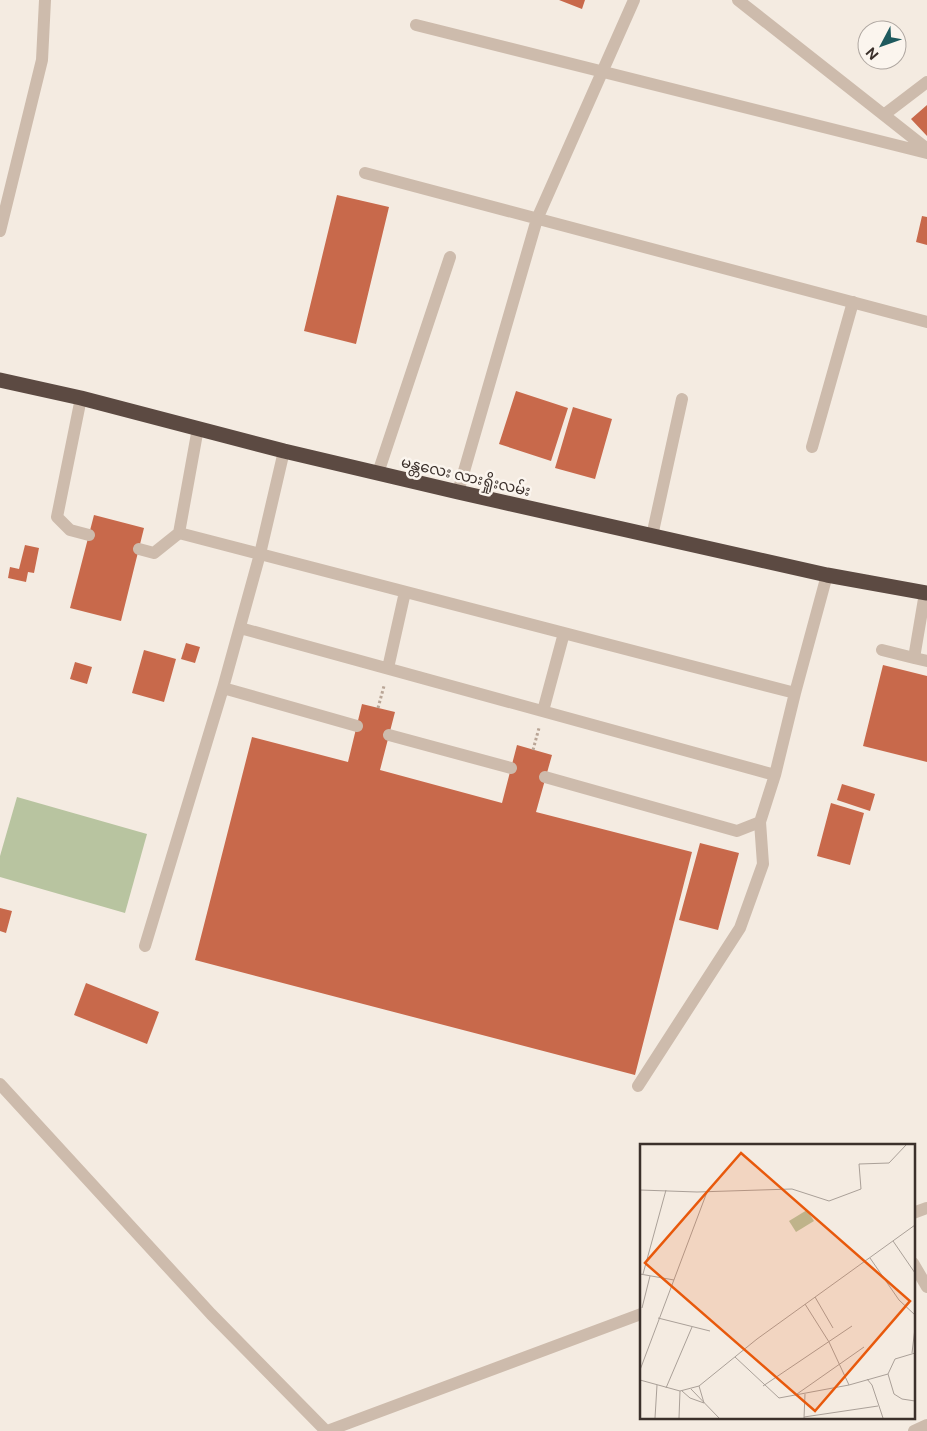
<svg xmlns="http://www.w3.org/2000/svg" width="927" height="1431" font-family="'Public Sans','Noto Sans Myanmar',sans-serif">
<style>
.green{fill:#b8c4a0}
.building{fill:#c8694b}
.lines{fill:none;stroke-linecap:round;stroke-linejoin:round}
.path{stroke:#b9a596;stroke-width:3;stroke-dasharray:2.5 2.5;stroke-linecap:butt}
.lane{stroke:#cdbbac;stroke-width:12}
.street{stroke:#cdbbac;stroke-width:12}
.highway{stroke:#5c4a42;stroke-width:15}
.labels{text-anchor:middle;dominant-baseline:central;stroke-width:5;stroke-linejoin:round;paint-order:stroke}
.street-label{font-size:15px;fill:#3b302b;stroke:#fbf5ee}
.inset-road{fill:none;stroke:#aaa098;stroke-width:1}
.view{fill:#e8590c;fill-opacity:0.15;stroke:#e8590c;stroke-width:2.5}
.inset-edge{fill:none;stroke:#3b302b;stroke-width:2.5}
</style>
<rect width="100%" height="100%" fill="#f4ebe1"/>
<path class="green" d="M17,797l130,37 -22,79 -125,-36v-21z"/>
<path class="building" d="M559,0h26l-3,9z
M927,105v31l-16,-17z
M337,195l52,12 -33,137 -52,-13z
M922,216l5,1v28l-11,-3z
M516,391l52,17 -17,53 -52,-17z
M573,407l39,12 -17,60 -40,-11z
M94,515l50,13 -23,93 -51,-13z
M25,545l14,3 -5,25 -6,-1 -2,10 -18,-4 2,-11 9,2z
M186,643l14,4 -5,16 -14,-4z
M144,650l32,9 -12,43 -32,-9z
M75,662l17,5 -5,17 -17,-5z
M883,665l44,11v86l-64,-16z
M362,704l33,8 -15,58 122,33 15,-58 35,10 -16,57 156,40 -57,223 -440,-115 57,-223 96,25z
M842,784l33,10 -5,17 -33,-11z
M831,803l33,10 -14,52 -33,-9z
M700,843l39,10 -21,77 -39,-10z
M0,908l12,3 -6,22 -6,-2z
M86,983l73,29 -12,32 -73,-29z"/>
<g class="lines">
<path class="path" d="M378,708l6,-22
M533,750l6,-22"/>
<path class="lane" d="M81,398l-24,119 13,13 19,5
M812,447l41,-145
M284,451l-24,103 535,139 32,-118
M652,536l30,-137
M139,549l15,4 25,-20 19,-105
M925,593l-11,65 13,3
M240,628l535,147
M882,650l32,8
M388,668l17,-76
M223,688l134,38
M543,711l21,-78
M389,735l122,33
M545,777l192,54 23,-9 15,-47 20,-82
M145,946l78,-258 37,-134 -81,-21
M638,1086l102,-158 23,-64 -3,-42"/>
<path class="street" d="M738,0l189,149
M416,25l511,128
M885,114l42,-32
M365,173l562,149
M0,231l42,-171 3,-60
M378,473l72,-216
M458,492l79,-273 97,-219
M0,1084l211,230 115,117
M913,1213l14,-5
M913,1263l14,24
M327,1431l314,-117
M914,1431l13,-6"/>
<path class="highway" d="M0,380l81,18 203,53 174,41 369,83 100,18"/>
</g>
<g class="labels">
<g class="street-label">
<text transform="translate(466 476) rotate(13)">မန္တလေး လားရှိုးလမ်း</text>
</g>
</g>
<g transform="translate(640 1144)">
<rect width="275" height="275" fill="#f4ebe1"/>
<path d="M167,66l7,11 -18,11 -7,-11z" fill="#b8c4a0"/>
<path class="inset-road" d="M0,46l57,2 95,-3 37,12 32,-12 -2,-25 30,-1 17,-18M253,97l22,32M230,114l29,42 16,15M0,130l34,6M3,130l23,-84M175,153l18,31M165,160l24,38 20,43M2,164l8,-32M18,174l52,13M272,209l3,-25M275,209l-20,6 -7,15 6,20 8,5 13,2M95,213l44,41 70,-13 39,-11M0,226l67,-178M227,235l5,6 11,33M0,236l40,11 19,-5 58,-47 158,-114M123,242l89,-60M26,244l26,-61M51,245l28,29M42,247l8,7 14,5 -5,-17M157,250l67,-47M164,273l74,-11M15,274l2,-33M39,274l1,-27M164,274l1,-24"/>
<path class="view" d="M101,9l169,148 -95,110 -170,-148z"/>
<rect width="275" height="275" class="inset-edge"/>
</g>
<g transform="translate(882 45) rotate(229)"><circle r="24" fill="#fbf5ee" stroke="#aea6a0"/>
<path d="M0-4L9 19L0 12L-9 19Z" fill="#1f5a5e"/>
<text y="-8" font-size="14" font-weight="bold" text-anchor="middle" fill="#3b302b">N</text>
</g>
</svg>
